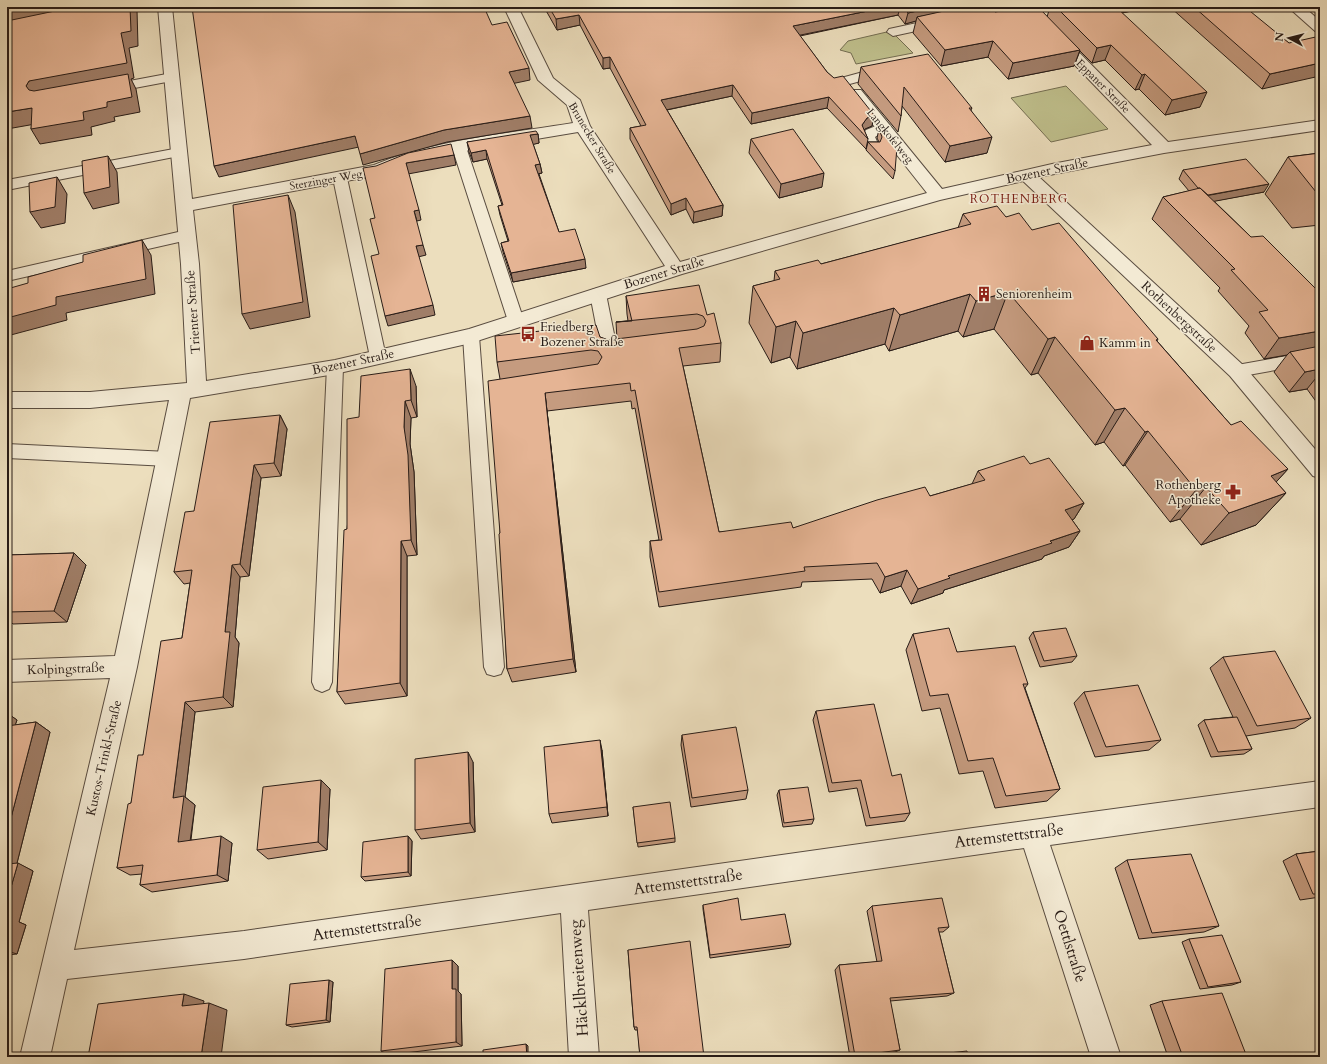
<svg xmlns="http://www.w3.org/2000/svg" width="1327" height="1064" font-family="Cardo,serif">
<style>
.green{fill:#bfbf8c;stroke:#746e52}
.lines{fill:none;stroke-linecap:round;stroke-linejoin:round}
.service-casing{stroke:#594c40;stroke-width:2}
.minor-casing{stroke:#594c40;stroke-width:2}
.service{fill:#f3ead4;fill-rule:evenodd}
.minor{fill:#f3ead4;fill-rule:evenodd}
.wall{fill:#c59b7f;stroke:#281c17}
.shaded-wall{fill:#a07e68;stroke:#281c17}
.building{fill:#e5b494;stroke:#281c17}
.labels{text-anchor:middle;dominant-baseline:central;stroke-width:3;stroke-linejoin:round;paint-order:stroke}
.far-street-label{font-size:11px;fill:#281c17;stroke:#f3ead4}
.far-neighbourhood-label{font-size:12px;letter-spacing:1px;fill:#7a1f14;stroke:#f3ead4}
.street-label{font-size:13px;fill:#281c17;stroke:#f3ead4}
.poi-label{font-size:13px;fill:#281c17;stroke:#f3ead4;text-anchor:start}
.near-street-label{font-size:16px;fill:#281c17;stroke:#f3ead4}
</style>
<rect width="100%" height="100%" fill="#ecdebd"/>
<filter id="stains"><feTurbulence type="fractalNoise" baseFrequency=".005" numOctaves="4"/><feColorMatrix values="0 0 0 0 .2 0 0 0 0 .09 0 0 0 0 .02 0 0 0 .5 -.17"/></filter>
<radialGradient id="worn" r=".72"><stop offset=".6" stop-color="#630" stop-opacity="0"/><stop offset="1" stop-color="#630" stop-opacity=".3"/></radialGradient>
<path class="green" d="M891,31l22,22 -57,11 -5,-11 -11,-3 8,-9z
M1066,86l42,43 -57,13 -40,-44z"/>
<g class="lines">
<defs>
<path id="service" d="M990,7h22l-2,3 -42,10 -6,-4 2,-3z
M940,18l4,1 2,3 -2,3 -51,11 -6,-4 2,-3z
M874,69l5,1 2,3 -2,3 -33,9 -5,-1 -2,-3 2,-3z
M172,73l5,1 2,3 -2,3 -69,13 -5,-1 -2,-3 2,-3 5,-1z
M883,123l5,1 2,3 -15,10 4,9 -2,3h-10l-6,-12 5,-7z
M459,143l5,1 2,3 58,174 -2,4 -6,2 -6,-2 -2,-4 -56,-174 2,-3z
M179,148l5,1 2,3 -2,3 -177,35v-10z
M340,173l5,2 2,3 39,179 -2,4 -6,2 -6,-2 -2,-4 -37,-179 2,-3z
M187,230l5,1 3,4 -3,4 -185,42v-10z
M598,288l6,2 2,4 10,50 8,-1 6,2 2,4 -2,4 -21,4 -6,-2 -2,-4 -11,-57 2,-4z
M471,330l6,2 2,4 25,331 -3,7 -7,2 -7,-2 -3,-7 -21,-331 2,-4z
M1320,350v12l-83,15 -6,-2 -2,-4 2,-4 6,-2z
M335,361l6,2 2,4 -11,315 -3,7 -7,3 -7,-3 -3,-7 15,-315 2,-4z
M7,444l161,8 6,2 3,5 -3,5 -6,2 -161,-8z"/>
<path id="minor" d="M158,7h14l20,192 182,-34c62,-26 133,-31 199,-42l-6,-18 -29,-25 -34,-73h14l35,71 27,22 10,26 90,136 247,-69 -79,-100 3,-3h10l81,99 110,-25 100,-19 -133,-138h15l134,135 152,-22v10l-156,23 -125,24 205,189 76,89v23l-7,-2 -83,-100 -207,-195 -83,19 -258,74 -211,69 -136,31 -145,24 -53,269 -63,283 170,-19 729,-103 347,-47v26l-270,38 71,212h-30l-67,-209 -436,62 11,147h-30l-8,-144 -317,46 -177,20 -17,78h-30l90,-379 -103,4v-22l108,-4 54,-256 -79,8h-83v-16h83l97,-9 -6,-119zM578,132l87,134 -196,63 -134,31 -129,21 -7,-117 -6,-54 185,-35 32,-13 49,-10z
M1288,7h16l16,14v11l-5,-1z"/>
</defs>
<use href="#service" class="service-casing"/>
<use href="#minor" class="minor-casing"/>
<use href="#service" class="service"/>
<use href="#minor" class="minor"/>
</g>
<path class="wall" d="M544,7h446l5,5 52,5 3,-10h103l-31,6 78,94 -35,8 -26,-26 -4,1 -30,-30 -13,3 -12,-12 -6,15 -66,13 -20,-22 -47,9 -28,-33 3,-12 -11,3 -7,-9 -98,21 27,36 47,43 -2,11 -7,3 -1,1 4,9 -2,10 -39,-41 -76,16 -19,-28 -65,14 56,95 -1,11 -29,7 -7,-14 -15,6 -41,-76v-11l11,-2 -31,-58 -7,1 -23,-44 -23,5z
M1170,7h64l55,36 -27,46z
M861,67l111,41 -1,2 16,43 -42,9 -43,-56 -1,10 -3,16 -40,-48z
M881,127l14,44 -2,8 -27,-29 2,-8h11l-2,-4 2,-9z
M538,134l1,9 -6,1 7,20 2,9 -3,1 20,58 27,36 -73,14 -10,-30 -2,-9 7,-2 -8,-26 -2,-9 4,-1 -15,-46 -14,3 -4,-10 -2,-10z
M751,139l71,48 -43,11 -30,-45z
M1320,153v72l-28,3 -27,-34 23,-37z
M1183,170l81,22 -50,9 37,36 69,56v114l-13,-18 -18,3 -15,-20 13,-17 -23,4 -19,-26 4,-7 -31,-35 2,-3 -68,-69 11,-22 26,-6 -10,-12z
M963,214l43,3 26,13 126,109 -1,2 74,84 57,44 -12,13 10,11 -30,32 -55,20 -21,-26 -10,3 -45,-57 -2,1 -19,-24 -9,3 -57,-72 -7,2 -37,-46 -31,8 -5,-6 -69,20 -4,-7 -88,25 -7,-12 -19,6 -22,-40 4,-37 21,-5 1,-10 46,-7 137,-36z
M626,296l81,19 14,28 -1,19 -37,4 36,166 74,-4 137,-32 42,-12 6,-13 52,-7 54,39 -10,16 -2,1 8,11 -11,16 -25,9 -2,3 -98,31 -1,3 -32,11 -10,-18 -21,7 -8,-14 -70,3 -1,5 -142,20 -9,-50v-16l9,-1 -24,-132 -3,1 -1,-8 -84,10 29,261 -64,10 -5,-13 -7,-136v-154l-3,-17 103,-25 8,3 9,-1 -1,-17 12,-1 -1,-7z
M416,386l1,31 -6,1 -1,26 4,28 3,83 -10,1v140l-62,8 -8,-12 10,-163 12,-112z
M280,415l7,14 -6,47 -20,2 -12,98 -9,1 -5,60 4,6 -6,64 -38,5 -10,85 10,8 -4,35 41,3 -4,38 -76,11 -12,-7 2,-11 -12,1 -13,-7 14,-65 12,-48 39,-117 8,-55 -6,1 -10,-12 20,-61z
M74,553l12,12 -19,57 -54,2 -6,-5v-64z
M1033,632l44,24 -5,6 -32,5 -11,-29z
M913,634l44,18 71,32 -3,4 35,101 -13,12 -52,7 -12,-37 -24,3 -19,-66 -18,3 -16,-61z
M1223,657l88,61 -16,10 -49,8 6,13 -8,5 -33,3 -13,-32 6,-5 29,-3 -23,-49z
M1084,692l77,48 -12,10 -54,7 -21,-54z
M816,711l76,65 18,37 -5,8 -39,5 -9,-38 -28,4 -16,-72z
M7,713l10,7 -2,5 21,-3 14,10 -33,131 16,8 -14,51 7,3 -9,29 -10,1z
M682,735l66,55 -2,9 -55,8 -10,-62z
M602,750l6,66 -56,7 -3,-9z
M473,762l2,70 -54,7 -6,-9z
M321,780l9,9 -3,61 -59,9 -11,-9z
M779,790l35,29 -2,5 -29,3 -6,-32z
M633,807l42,31v4l-37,5z
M408,836l4,5 -1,35 -46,5 -4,-4z
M1320,851v46l-20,3 -17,-39 13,-7z
M1127,860l92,66 -15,6 -65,7 -24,-71z
M703,905l38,15 50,24 -2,3 -79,11 -7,-49z
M872,906l77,21 -6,5h-4l15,61 -7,3 -57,5 10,49 -5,2 -35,5h-10l-15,-87 4,-5 38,-3 -10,-51z
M1189,939l52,43 -9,3 -32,4 -18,-47z
M628,950l76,107h-64l-2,-27h-3l-1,-3z
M452,960l6,6v25l3,3 1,52 -73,9 -8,-4z
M333,982l-3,40 -38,5 -6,-2z
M1162,1001l85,56h-79l-18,-52z"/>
<path class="shaded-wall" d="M12,7h87l-92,17v-16z
M130,7h5l2,3 1,36 -9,2 5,30 -3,1 5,10 4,23 -26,5 1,4 -24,6 1,8 -52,9 -9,-15 4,-28 -9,-15 3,-5 92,-48z
M888,7h12l-2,8 -107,22 2,-11z
M935,7h37l-55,10 -1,4 -11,3 3,-11z
M1107,7h46l-49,9z
M579,15l1,10 -23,5 -1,-11z
M993,41l-5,16 -47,9 4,-16z
M1111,45l-6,15 -13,3 5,-15z
M1080,50l-6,16 -66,13 5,-16z
M610,57v11l-7,1v-11z
M1320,63v13l-58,13 8,-15z
M529,68l1,12 -19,4 -2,-12z
M1145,74l-6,15 -4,1 7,-15z
M733,85l-1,11 -71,15v-11z
M1207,92l-7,15 -35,8 7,-15z
M829,97l-2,11 -76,16 1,-11z
M32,108l9,15 -34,6v-17z
M874,115l-2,11 -7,3 -3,4v-8l5,-7z
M530,116l2,12 -85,14 -84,23 -3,-11 84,-24z
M538,134l1,9 -8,2 -1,-10z
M355,136l4,11 -140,30 -5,-11z
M992,137l-5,16 -42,9 5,-16z
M486,150l1,9 -14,3 -2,-9z
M454,155l2,10 -48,9 -2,-11z
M108,156l9,16 2,31 -26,6 -9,-16z
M540,164l2,9 -5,1 -2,-9z
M824,173l-2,14 -43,11 2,-14z
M57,177l10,17 -2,29 -24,5 -11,-16z
M1269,184l-5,8 -64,12 5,-8z
M288,195l7,17 15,105 -60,12 -8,-15z
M686,198v11l-15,6v-11z
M723,205l-1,11 -29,7 1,-11z
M419,210l2,10 -4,1 -3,-10z
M142,240l9,15 4,39 -89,19 1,7 -60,16v-18l49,-21z
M423,245l3,10 -8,2 -2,-11z
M585,259l1,9 -73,14 -2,-9z
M1008,292l-14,37 -31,8 13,-36z
M970,294l-12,37 -69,20 11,-36z
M433,305l2,10 -47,11 -3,-10z
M894,308l-9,36 -88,25 6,-36z
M796,321l-6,36 -19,6 5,-36z
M1320,331v18l-30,3 -3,3 -23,4 15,-21z
M1055,337l-17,36 -7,2 17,-36z
M410,369l6,17 1,31 -6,-17z
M1320,369v4l-13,16 -18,3 16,-20z
M545,393l31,279 -3,-13z
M405,401l6,17 -1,26 4,28 3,83 -6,-15 -7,-113z
M1125,408l-21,34 -9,3 20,-35z
M280,415l7,14 -6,47 -7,-13z
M1148,431l-23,34 -2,1 22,-34z
M254,465l7,13 -12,98 -9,-12z
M1288,469l-30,33 13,-26z
M1206,487l-26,32 -10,3 26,-32z
M1286,493l-30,32 -55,20 28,-32z
M1084,503l-10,16 -19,8 10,-17z
M1080,531l-11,16 -25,9 -2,3 -98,31 -1,3 -32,11 7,-15 30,-13z
M401,541l6,15v140l-7,-13z
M74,553l12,12 -19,57 -13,-11z
M232,565l8,12 -5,60 4,6 -6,64 -10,-10 2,-65z
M907,570l-6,16 -21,7 5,-16z
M185,702l10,10 -10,85 10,8 -6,44 -11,-7 -5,-44z
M7,713l10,7 -6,17 -4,-3z
M36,722l14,10 -35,139 -8,-3v-35z
M600,740l2,10 6,66 -1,-9z
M468,752l5,10 2,70 -5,-9z
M321,780l9,9 -3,61 -9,-8z
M221,836l11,7 -4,38 -11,-6z
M408,836l4,5 -1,35 -3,-4z
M18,863l15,8 -14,51 7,3 -9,29 -10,-3v-50z
M452,960l6,6v25l3,3 1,52 -6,-4 -4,-53z
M329,980l4,2 -3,40 -4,-2z
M184,994l20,7 -2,11 -20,-6z
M209,1003l18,7 -6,47h-20z
M526,1044l2,2v11h-1z"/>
<path class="building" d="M74,7h56l1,24 -10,2 6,30 -98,18 -3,5 3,4 5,1 94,-17 4,23 -25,5v5l-24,5 1,8 -53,9 1,-21 -25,4v-91z
M192,7h292l8,18 15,-3 22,46 -20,4 21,44 -86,14 -84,24 -5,-18 -141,30z
M549,7h339l-95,19 34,46 7,6 9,-2 31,39 -7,3 -5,7 6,14 -39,-42 -77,16 -19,-28 -72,15 62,105 -29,7 -8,-14 -15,6 -41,-76 16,-3 -36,-68 -7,1 -24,-43 -23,4z
M903,7h32l-27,6z
M962,7h28l5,5 29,-5h14l42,43 -67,13 -20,-22 -48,9 -28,-33z
M1056,7h60l91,85 -35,8 -27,-26 -3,1 -31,-30 -14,3z
M1194,7h51l44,36 31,-7v27l-50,11z
M928,54l44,54h-3l23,29 -42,9 -46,-59 -3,29 -40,-49z
M881,127l16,20 -2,24 -27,-29h12l2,-5 -3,-8z
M793,129l31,44 -43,11 -30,-45z
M536,131l2,3 -8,1 10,29 -5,1 24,67 16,-3 10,30 -74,14 -10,-30 8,-2 -11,-35 5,-1 -17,-55 -15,3 -4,-11z
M451,144l3,11 -48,8 13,47 -5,1 9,34 -7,1 17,59 -48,11 -14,-60 8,-2 -9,-35 5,-1 -12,-50 13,-2 32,-13z
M1320,153v38l-4,1 -28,-35z
M108,156l2,31 -26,6 -2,-32z
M1246,159l23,25 -61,11 -8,-7h-2l-15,-18z
M57,177l-2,30 -25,5 -1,-29z
M1200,188l51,49 12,-1 57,57v38l-41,7 -20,-26 9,-2 -37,-40 4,-1 -72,-72z
M288,195l15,107 -61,12 -9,-109z
M997,206l9,11 13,-4 13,17 27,-7 99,116 -2,1 75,85 10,-4 47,48 -17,7 15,17 -57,20 -23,-26 -10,3 -48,-59 -3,1 -20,-24 -10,2 -60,-73 -7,2 -40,-47 -32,9 -6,-7 -70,21 -6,-7 -91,25 -7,-12 -20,6 -23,-41 27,-7 -5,-8 43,-11 3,4 150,-40 -8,-10z
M142,240l4,39 -90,18v8l-49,13v-29l21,-6v-6l55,-15v-7z
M699,285l8,30 7,-2 7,30 -42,5 40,184 72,-10 2,6 84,-28 48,-13 5,9 55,-16 -7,-9 46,-15 6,8 19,-6 35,45 -19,7 15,21 -30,10 2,2 -104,33 2,2 -32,11 -11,-19 -22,7 -8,-14 -73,4 1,4 -146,21 -9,-51 12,-1 -27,-150 -4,1 -1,-8 -85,10 28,266 -66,10 -8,-135 1,-1 -12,-152 110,-17 4,-7 -4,-6 -7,-1 -94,12 -2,-26 101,-11 4,12 8,3 89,-11 7,-3 2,-5 -3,-5 -6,-2 -81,8 16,-1 -6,-25z
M1320,346v23l-15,3 -15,-20z
M410,369l1,31 -6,1 -1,26 4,28 3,85 -10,1 -1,142 -63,9 7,-162 3,-1v-110l12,-2 2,-41z
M280,415l-6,48 -20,2 -14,99 -8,1 -7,67h5l-7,65 -38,5 -12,96 11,-2 -6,46 43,-6 -4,39 -77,10 3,-20 -26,3 11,-64 3,-1 7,-48h5l18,-114 21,-3 10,-68 -18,2 11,-60 9,-1 16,-89z
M74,553l-20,58 -47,1v-57z
M949,628l8,24 58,-6 13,38h-5l37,105 -54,7 -13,-38 -25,3 -20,-67 -18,2 -17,-62z
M1066,628l11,28 -33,5 -11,-29z
M1275,651l36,67 -54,8 -34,-69z
M1138,685l23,55 -55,7 -22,-55z
M874,704l18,72 9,-2 9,39 -40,5 -9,-38 -29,3 -16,-72z
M1237,717l15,32 -34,3 -14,-32z
M36,722l-29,111v-107z
M736,727l12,63 -56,8 -10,-63z
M600,740l7,67 -58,7 -5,-67z
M468,752l2,71 -55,7v-71z
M321,780l-3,62 -61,8 6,-63z
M808,787l6,32 -30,4 -5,-33z
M670,802l5,36 -38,5 -4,-36z
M408,836v36l-47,5 2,-35z
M1320,851v43h-7l-17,-40z
M1191,854l28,72 -67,7 -25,-73z
M18,863l-11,38v-37z
M738,898l3,22 44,-6 6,30 -81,11 -7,-50z
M942,898l7,29 -11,1 16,65 -64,5 10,52 -45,6 -16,-91 43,-4 -10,-55z
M7,919h3l-3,8z
M1222,935l19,47 -33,5 -19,-48z
M690,941l14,116h-52v-2l-12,2 -3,-30h-3l-6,-77z
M452,960v29h4v53l-75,9 4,-82z
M329,980l-3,40 -40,5 4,-41z
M1222,993l25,64h-64l-21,-56z
M184,994l-2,12 27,-3 -8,54h-113l10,-53z
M526,1044l1,13h-44v-7z
M967,1051l1,6h-55z"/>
<defs>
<symbol id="building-bare" viewBox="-9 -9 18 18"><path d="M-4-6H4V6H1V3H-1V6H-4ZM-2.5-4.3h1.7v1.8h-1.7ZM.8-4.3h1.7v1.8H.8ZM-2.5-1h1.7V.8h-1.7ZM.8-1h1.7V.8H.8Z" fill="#8f2418" stroke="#f3ead4" stroke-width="2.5" paint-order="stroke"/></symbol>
<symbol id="bus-bare" viewBox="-9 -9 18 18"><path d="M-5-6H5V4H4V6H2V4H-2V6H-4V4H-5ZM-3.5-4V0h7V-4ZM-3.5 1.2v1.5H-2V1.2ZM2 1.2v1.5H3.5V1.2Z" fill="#8f2418" stroke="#f3ead4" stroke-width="2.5" paint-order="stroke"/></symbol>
<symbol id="shop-bare" viewBox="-9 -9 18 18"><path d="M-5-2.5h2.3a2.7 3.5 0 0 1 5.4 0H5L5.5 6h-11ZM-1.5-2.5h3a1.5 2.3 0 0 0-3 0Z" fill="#8f2418" stroke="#f3ead4" stroke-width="2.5" paint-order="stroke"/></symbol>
<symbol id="pharmacy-bare" viewBox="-9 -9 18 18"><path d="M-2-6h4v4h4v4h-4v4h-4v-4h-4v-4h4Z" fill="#8f2418" stroke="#f3ead4" stroke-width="2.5" paint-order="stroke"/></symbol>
</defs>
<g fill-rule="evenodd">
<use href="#building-bare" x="973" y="283" width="22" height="22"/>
<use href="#bus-bare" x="517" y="323" width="22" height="22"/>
<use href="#shop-bare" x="1076" y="332" width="22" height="22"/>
<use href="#pharmacy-bare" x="1222" y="481" width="22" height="22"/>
</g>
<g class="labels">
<g class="far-street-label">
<text transform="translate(1103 86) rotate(45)">Eppaner Straße</text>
<text transform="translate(890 136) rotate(51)">Langkofelweg</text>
<text transform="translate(592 138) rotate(59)">Brunecker Straße</text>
<text transform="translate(326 180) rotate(-10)">Sterzinger Weg</text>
</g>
<g class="far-neighbourhood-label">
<text x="1019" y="199">ROTHENBERG</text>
</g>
<g class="street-label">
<text transform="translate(1047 171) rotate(-12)">Bozener Straße</text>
<text transform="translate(664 273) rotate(-17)">Bozener Straße</text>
<text transform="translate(193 312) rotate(-94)">Trienter Straße</text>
<text transform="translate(1179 317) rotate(43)">Rothenbergstraße</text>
<text transform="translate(353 362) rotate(-12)">Bozener Straße</text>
<text transform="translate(66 669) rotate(-2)">Kolpingstraße</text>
<text transform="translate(104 758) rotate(-77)">Kustos-Trinkl-Straße</text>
</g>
<g class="poi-label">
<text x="996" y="294">Seniorenheim</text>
<text x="540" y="327">Friedberg<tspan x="540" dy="15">Bozener Straße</tspan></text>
<text x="1099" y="343">Kamm in</text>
<text x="1221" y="485" text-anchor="end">Rothenberg<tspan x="1221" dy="15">Apotheke</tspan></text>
</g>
<g class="near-street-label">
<text transform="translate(1009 836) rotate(-7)">Attemstettstraße</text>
<text transform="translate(688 882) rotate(-8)">Attemstettstraße</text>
<text transform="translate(367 928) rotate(-8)">Attemstettstraße</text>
<text transform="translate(1070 946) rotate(72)">Oettlstraße</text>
<text transform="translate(579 978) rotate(-94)">Häcklbreitenweg</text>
</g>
</g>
<rect width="1327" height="1064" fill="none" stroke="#ecdebd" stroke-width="24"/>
<rect x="8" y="8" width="1311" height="1048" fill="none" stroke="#281c17" stroke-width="2"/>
<rect x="12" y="12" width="1303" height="1040" fill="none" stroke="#281c17"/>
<g transform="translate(1289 38) rotate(277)" stroke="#f3ead4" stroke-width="3" paint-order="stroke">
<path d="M0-3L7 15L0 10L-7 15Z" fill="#281c17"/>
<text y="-6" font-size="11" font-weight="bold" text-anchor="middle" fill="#281c17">N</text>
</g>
<rect width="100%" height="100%" filter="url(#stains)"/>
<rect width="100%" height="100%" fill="url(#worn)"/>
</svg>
